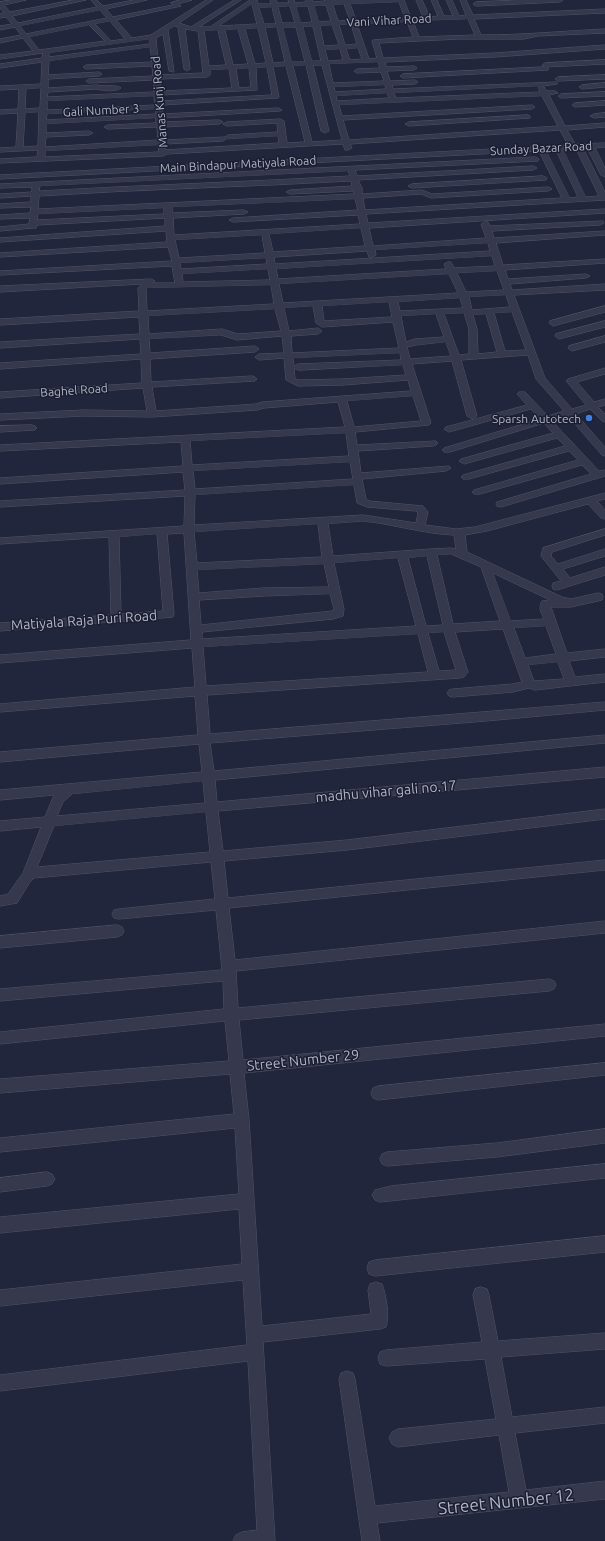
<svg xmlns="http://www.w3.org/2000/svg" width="605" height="1541" font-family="Ubuntu,sans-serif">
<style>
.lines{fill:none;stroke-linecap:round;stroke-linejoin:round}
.minor-casing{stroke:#515467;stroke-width:1}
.minor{fill:#36394d;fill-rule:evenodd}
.shop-dot{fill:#3f7fe0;stroke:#1b1e31;stroke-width:1.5}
.labels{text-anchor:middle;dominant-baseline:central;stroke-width:3;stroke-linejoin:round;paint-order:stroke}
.far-street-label{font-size:12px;fill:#b2b4c8;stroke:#1b1e31}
.far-poi-label{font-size:12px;fill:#b2b4c8;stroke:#1b1e31;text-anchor:end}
.street-label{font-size:14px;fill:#b2b4c8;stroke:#1b1e31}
.near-street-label{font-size:17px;fill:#b2b4c8;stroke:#1b1e31}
</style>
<rect width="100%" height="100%" fill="#22263c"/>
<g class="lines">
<defs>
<path id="minor" d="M12,0h14l-22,5 6,7 63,-12h13l-74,16 6,7 79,-16 -6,-7h6l6,6 31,-6h13l-41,9 7,8 65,-13 3,2 -65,14 16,18 19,-3 55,-35h7l-34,23 12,4 43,-27h7l-42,27h11l40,-27h7l1,4h13l-1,-4h6l1,3h12l-1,-3h6l1,3 11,-1v-2h6l1,2 12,-1v-1h79l7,18 12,-1 -7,-17h6l8,17 8,-1 -7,-16h6l7,16h9l-7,-16h6l7,16 7,-1 -6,-15h6l7,15 132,-6v4l-131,6 7,16c42,0 83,-4 124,-6v4l-67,3 -14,3h-65l-80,4 4,15 112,-5 110,-8v4l-110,8 -110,5 1,5 28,-1 3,2 -3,2 -27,1 3,10 25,-1 3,2 -3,2 -23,1 1,4 164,-7v2l-14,2 4,5h8l3,2 -9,2 16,31 40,-3v4l-38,3 8,14 30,-1v4l-10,1 10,20v9l-4,-2 -14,-27h-4l22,44v8l-239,14 2,9 237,-14v4l-236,15 4,18 113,-8 -5,-14 4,-2h3l2,4 113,-5 1,2 -4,2 -108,6 2,7 111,-7v4l-109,8 7,22 102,-6v4l-100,7 3,9 78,-5 4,2 -4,2 -76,6 2,6 93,-6v6l-91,5 31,83 27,31 14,-4 -18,-22 -2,-2 2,-2 37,-11v6l-28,8 17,20 11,-3v6l-7,2 7,7v8l-3,-1 -12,-12 -14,5 29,33v9l-3,-1 -34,-39 -16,5 47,50 6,-1v6l-104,31 -4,-1 -1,-2 1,-2 94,-28 -9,-9 -102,29h-6l-2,-2 2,-2 104,-30 -9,-9 -100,28h-6l-2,-2 2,-2 102,-29 -8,-8 -93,26 -5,-3 2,-2 92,-26 -9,-10 -94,29h-6l-2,-2 2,-2 96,-29 -9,-10 -82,23 -5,-3 2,-2 81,-22 -10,-11 2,-2h6l23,24 16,-5 -28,-32 -8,-24 -67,5 16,56 -5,3 -5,-3 -15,-55 -40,3 19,59 -2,2 -74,7 2,13 79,-4 2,2 -2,2 -3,1 -75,5 3,22 88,-7 2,2 -5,3 -84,8 4,20 3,2 54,5 5,6 -3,13 31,4 19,-2 130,-34v6l-8,2 8,9v9l-4,-1 -13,-14 -101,27 -22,4 2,17 95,45 9,2 27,-6 4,1 1,3 -1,3 -4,1 -27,6h-20l16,46 38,-4v8l-36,4 6,16 30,-3v8l-70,8 -6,-2 -16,4 -60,5 -4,-1 -2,-3 2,-3 4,-1 60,-5 9,-2 -19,-53 -48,3 13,40 -4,5 -4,1 -253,17 3,39 395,-32v8l-119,11 -276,22 4,28 391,-36v8l-390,37 2,22 388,-35v10l-387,34 5,40 124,-11 258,-31v10l-258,31 -123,11 4,37 377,-38v10l-376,38 6,52 370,-39v12l-369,38 2,37 311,-29 5,2 2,4 -2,4 -5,2 -310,29 4,40 362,-36v12l-361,37 5,47 13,206 109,-12 -3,-24 2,-6 6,-2 6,2c4,11 8,32 4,43l-6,2 -117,13 12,199h-42l3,-6 6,-3 15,-2 -9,-169 -248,30v-16l247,-30 -4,-65 -243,26v-16l242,-26 -3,-55 -239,24v-16l239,-23 -4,-66 -235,24v-14l234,-24 -4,-40 -230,19v-14l229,-18 -4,-40 -225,23v-12l224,-23 -1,-28 -223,20v-12l222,-19 -6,-60 -97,9 -5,-1 -2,-4 2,-4 5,-1 96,-10 -4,-37 -177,16 -4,4 -13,21 -17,3v-10l8,-2 15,-21 18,-46 -41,4v-10l45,-4 9,-22 -54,5v-10l202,-18 -3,-28 -199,18v-10l198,-17 -3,-39 -195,16v-8l195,-17 -3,-39 -192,15v-8l191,-15 -7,-107 -17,1 7,80 -1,3 -173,14v-8l111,-8 -2,-78 -109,7v-6l184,-12 1,-30 -185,11v-6l185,-11 -2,-18 -183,12v-6l183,-12 -2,-24 -181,9v-6l345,-18 -7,-25 -74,6 -7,2 -105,7 -68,-1 -84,4v-6l84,-4 63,1 -4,-23 -143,10v-6l142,-9 -1,-24 -141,10v-6l141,-9 -1,-15 -140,9v-6l140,-8 -1,-17 -139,8v-6l139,-8 -1,-23 4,-4 -142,8v-6l151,-7 4,2 -3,2h23l-3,-17 -172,9v-4l172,-10 -4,-14 -168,10v-4l167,-11 -1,-11 -166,11v-4l165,-12v-8l-128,7 -1,3h-3l-33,3v-4l29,-3 1,-6 -30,1v-4l30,-2 1,-6 -31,1v-4l31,-2v-6l-31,2v-4l32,-2v-5l-32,1v-4l535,-27 4,2 -1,2 -183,9 2,6 176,-10 4,2 -4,2 -175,10 4,8v6l60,-4 10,4 116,-7 4,2 -4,2 -117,7 -10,-4 -58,4 2,12 197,-12 -23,-47 -539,28v-4l568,-30 -8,-15 -210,14 2,4 -4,2h-3l-2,-6 -176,10 -4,2 -163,7v-4l37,-2 1,-7 -38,2v-4l16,-1 2,-34 -18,1v-4l18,-1 1,-20 -19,1v-4l41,-2 1,-22 -42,6v-4l42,-6 1,-5 -43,6v-4l33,-4 -10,-13 -23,5v-4l21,-4 -6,-8 -15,3v-4l12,-2 -6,-7 -6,1v-4l4,-1 -4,-5v-6zM399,2l6,16 -49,2 -6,-16zM252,4l5,20 -38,2zM344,4l6,16 -12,1 -5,-16zM314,5h12l5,16 -12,1zM290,6l5,17h-13l-4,-16zM296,6h12l4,16 -11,1zM272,7l4,17h-12l-5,-16zM100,10l7,8 -81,16 -6,-8zM468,19l7,16 -56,2 -6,-16zM110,21l15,18 -14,2 -16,-17zM407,22l6,15 -40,3 -1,1 5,17 -8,1 -12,-35zM351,24l6,20 -12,1 -6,-20zM89,25l16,16 -66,9 -10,-13zM332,25l7,20 -15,1 -4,-20zM175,26l3,1 6,42 3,2 3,-2 -5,-40 13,2 5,42 -44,2 -3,-37 7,-4 6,37 5,1 -6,-42zM303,26h10l8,35h-9zM277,27l8,35 -12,1 -8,-35zM283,27h13l9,35h-13zM258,28l8,35 -11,1 -10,-35zM238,29l10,35 -15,1 -8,-35zM218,30l8,35 -17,1 -5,-35zM150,39v5l-101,13v-4zM150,47l2,15 -66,3 -3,2 3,2 66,-3 1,10 -64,3 -3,2 3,2 64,-3 1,12 -107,5 1,-5 49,-3c7,2 18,3 24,-1 -5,-4 -16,-1 -24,-3l-49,3v-9l51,-3 3,-2 -3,-2 -51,3 1,-14zM358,48l4,11 -12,1 -4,-11zM340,49l3,11 -15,1 -3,-11zM378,62l2,6 -23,1 -3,2 3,2 24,-1 3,9 -51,2 -4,-19zM306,65l15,66 4,2 4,-2 -16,-66h9l20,75 -30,2 -19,-76zM286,66l19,76 -18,1 -3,-22 -4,-2 -53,3 -4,2 4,2 50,-3 1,9 -50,3 -3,2 -60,3 -1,-13 55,-3 4,-2 -4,-2 -56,2v-4l117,-7 2,-1 -4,-2 -115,6 -1,-9 116,-7 1,-1 -6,-30zM267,67l5,28 -110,6 -1,-6 96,-5 -1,-22zM249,68l2,19 -12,1 -3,-19zM229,69l3,19 -71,3 -1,-12 47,-2 3,-2v-5zM385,85l1,4 -51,3 -1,-5zM538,86l2,6 -144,6 -2,-5zM41,88l-1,20 -15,1 1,-20zM387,93l2,5 -52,3 -1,-5zM154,96l1,9 -108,5v-9zM542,96l16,30 -209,14 -6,-20 189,-11 3,-2 -3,-2 -190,11 -3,-11zM155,109l1,5 -110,6 1,-6zM39,112l-1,34 -15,1 2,-34zM156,118v5l-48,2 -4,2 4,2 49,-2 1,13 -113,7 1,-10 43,-2 4,-2 -4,-2 -43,2v-9zM278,136l1,7 -114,7v-6l58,-3 3,-2zM158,145l1,7 -114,5v-6zM563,149h13l23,47 -13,1zM546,150h10l22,47 -8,1zM348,171l2,5c-104,6 -207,9 -311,15l1,-5zM351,181l1,5 -62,4 -4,2 4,2 63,-3 1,3 -316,15 1,-13c104,-7 208,-9 312,-15zM355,199l3,11 -125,8 -4,2 4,2 125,-7 2,9 -186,11 -1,-17 71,-4 4,-2 -4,-2 -72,3v-6zM164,208v6l-127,6 1,-6zM361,228l4,18 -92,6 -4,-18zM262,235l3,18 -86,5 -4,-18zM488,243l2,8 -215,13 -1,-7 93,-6 2,6h3l4,-2 -1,-5zM492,256l3,10 -41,2 -3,-6h-3l-4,2 2,5 -168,10 -2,-10zM266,258l1,6 -86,5 -1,-6zM268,269l2,11 -87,2 -1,-8zM497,271l7,19 -38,2 -9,-19zM449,274l9,19 -175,10 -4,-19zM271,285l3,19 -127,7 -1,-23zM506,295l4,12 -38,3 -3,-13zM460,298l3,10 -63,3 -2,-9zM389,302l3,15 -68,4 -2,-15zM313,306l3,17 6,4 71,-5 6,26 -107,5 -1,-17 27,-2 4,-3 -4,-3 -29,3 -5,-23zM275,309l6,22 -43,3 -16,-5 -73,5 -1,-18zM512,312l14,38 -21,1 -11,-38zM464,313l5,16v25l-10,1 -15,-41zM436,314l8,23 -29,2 -9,3 -5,-26zM486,314l11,38 -19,2 -1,-25 -4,-14zM221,335l16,5 45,-4 2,17 -25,1 -4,3 4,3 25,-2 2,22 12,6 45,-1 65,-5 3,11 -149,11 -6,2 -100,7 -4,-24 103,-6 2,-2 -2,-2 -3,-1 -101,6 -1,-23 105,-7 4,-3 -4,-3 -105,7 -1,-14zM446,342l5,14 -41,3 -3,-12 9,-2zM400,353l1,7 -103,4 -4,2 -1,-8zM403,365l3,10 -63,4 -44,1 -4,-1 -1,-11 4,2zM413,396l8,25 -67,6 -7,-26zM346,433l3,23 -157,9 -2,-24zM350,462l3,17 -158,10 -2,-18zM354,485l3,18 10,4 49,4 2,2 -2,10 -53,-8 -169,10 1,-30zM363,521c31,3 60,13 91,14l2,14 -5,-1 -20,1 -98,7 -5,-32zM318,524l4,33 -125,6 -3,-31zM157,534l6,77 -42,3 -2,-77zM451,554l30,13 19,54 -47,3 -16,-69zM427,556l16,69 -17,1 -18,-68zM398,558l18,68 -214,13v-7l131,-13 10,-3 1,-7 -10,-46zM324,564l5,23 -65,1 -65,5 -2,-23zM493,573l57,27 -8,1c-4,7 -1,11 2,18l-33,2zM330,594l4,15 -2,2 -131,14 -2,-25 65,-4zM546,626l10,28 -31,4 -11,-30zM444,632l12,38 -17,1 -11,-38zM418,634l10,38 -222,14 -3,-39zM558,662l6,17 -30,2 -6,-16zM203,781l2,22 -148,13 6,-14 9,-8zM206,812l4,40 -173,15 17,-41z
M180,0h12l-18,5 -3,-2z
M521,0h42l-3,2 -84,4 -3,-2 3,-2z
M605,60v4l-60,3 -3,-2 3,-2z
M546,67l3,2 -1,1 -145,8 -3,-2 3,-2z
M605,75v4l-47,2 -3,-2 3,-2z
M605,83v4l-23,2 -3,-2 3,-2z
M605,92v4l-44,2 -3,-2 3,-2z
M605,101v4l-30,2 -3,-2 3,-2z
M605,113v4l-11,1 -4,-2 4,-2z
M528,115l2,1v2l-121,8 -4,-2 4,-2z
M543,176l4,2 -1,2 -134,8 -4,-2 4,-2z
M605,306v6l-52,14 -4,-3 1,-2z
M605,321v6l-46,12 -4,-3 1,-2z
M605,336v6l-33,9 -4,-3 1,-2z
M32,425l3,1 2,2 -2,2 -35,2v-6z
M605,529v6l-53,17 -1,4 7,8 47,-15v7l-42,13 7,9 35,-11v8l-48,15 -4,-1 -1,-3 1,-3 8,-2 -20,-25 2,-8z
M117,925l5,2 2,4 -2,4 -5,2 -117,11v-12z
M605,1063v12l-227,25 -5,-2 -2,-5 2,-5 5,-2z
M605,1129v14l-108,14 -110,9 -5,-2 -2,-5 2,-5 5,-2 110,-9z
M605,1164v14l-225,24 -5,-2 -3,-5 3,-5 16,-4z
M47,1172l5,2 3,5 -3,5 -5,2 -47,6v-14z
M605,1236v16l-230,24 -6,-2 -2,-6 2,-6 6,-2z
M481,1287l6,2 2,6 9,46 107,-8v16l-104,8 11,60 93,-10v16l-90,10 11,57 79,-9v18l-228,24 3,18h-18l-23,-162 2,-6 6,-2 6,2 2,6 20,127 134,-14 -10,-57 -101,12 -6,-3 -3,-6 3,-6 6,-3 98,-10 -11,-60 -99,7 -6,-2 -2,-6 2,-6 6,-2 96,-8 -9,-47 2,-6z"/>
</defs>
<use href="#minor" class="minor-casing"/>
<use href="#minor" class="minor"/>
</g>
<circle class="shop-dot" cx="589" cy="418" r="4"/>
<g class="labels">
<g class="far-street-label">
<text transform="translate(389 20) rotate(-3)">Vani Vihar Road</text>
<text transform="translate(159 102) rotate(-95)">Manas Kunj Road</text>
<text transform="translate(101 110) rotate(-3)">Gali Number 3</text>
<text transform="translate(541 148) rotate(-3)">Sunday Bazar Road</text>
<text transform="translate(238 164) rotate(-3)">Main Bindapur Matiyala Road</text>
<text transform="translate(74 390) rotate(-4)">Baghel Road</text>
</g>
<g class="far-poi-label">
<text x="581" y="418">Sparsh Autotech</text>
</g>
<g class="street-label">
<text transform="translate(84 620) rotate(-4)">Matiyala Raja Puri Road</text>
<text transform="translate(386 791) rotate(-5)">madhu vihar gali no.17</text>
<text transform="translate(303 1060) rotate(-6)">Street Number 29</text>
</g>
<g class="near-street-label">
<text transform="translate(506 1501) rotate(-6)">Street Number 12</text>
</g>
</g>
</svg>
